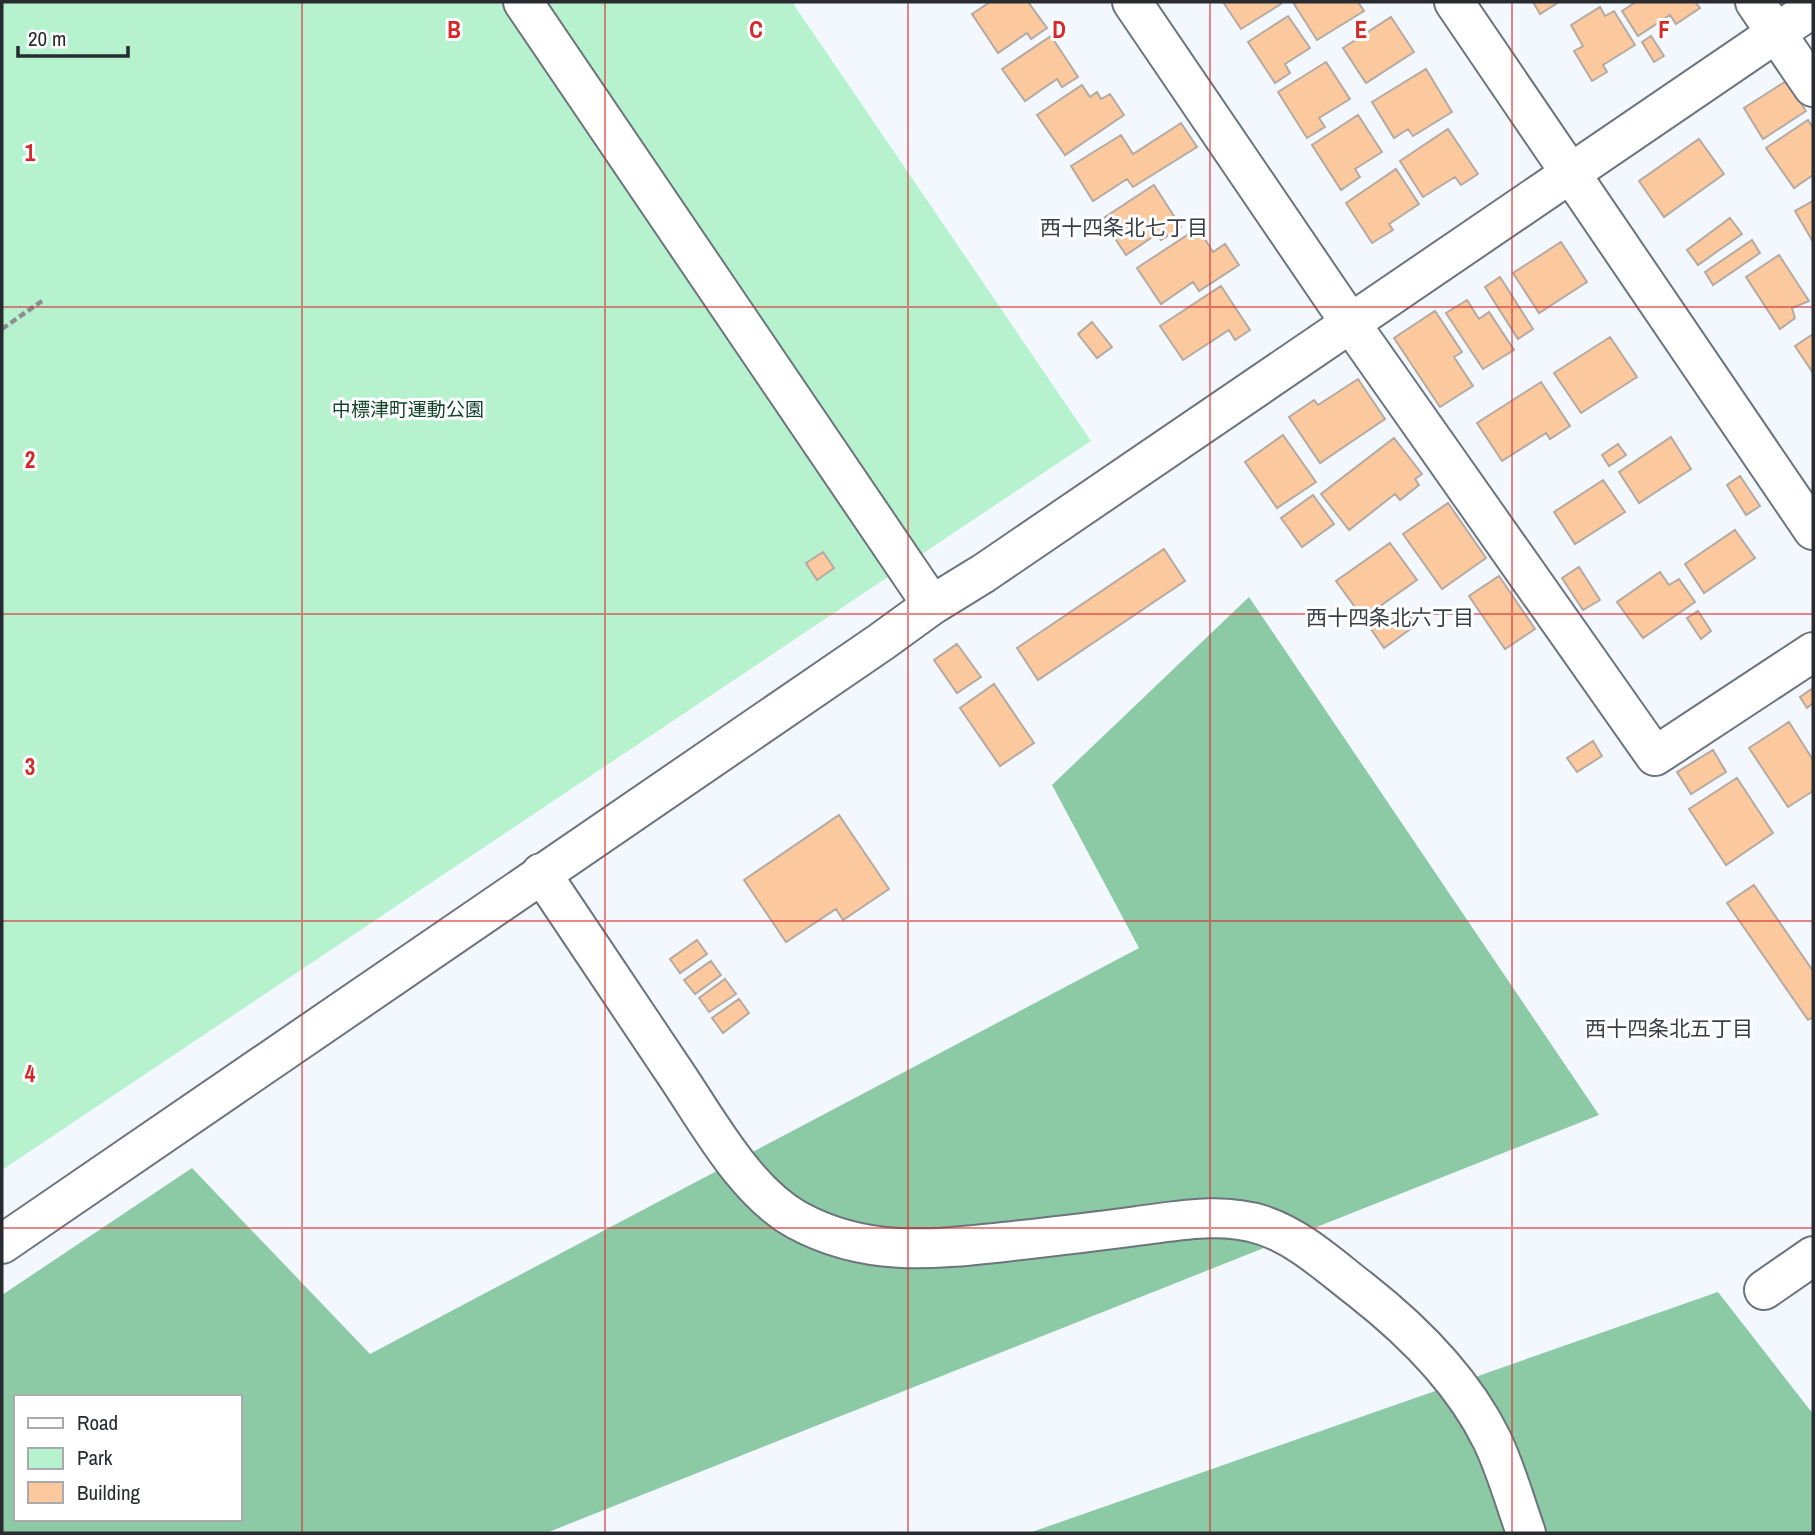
<svg xmlns="http://www.w3.org/2000/svg" width="1815" height="1535" font-family="'Archivo Narrow','Noto Sans JP',sans-serif">
<style>
.green{fill:#b7f2cf}
.forest{fill:#8ccaa6;fill-rule:evenodd}
.building{fill:#fcc89d;stroke:#b4aaa2;stroke-width:2}
.lines{fill:none;stroke-linecap:round;stroke-linejoin:round}
.minor-casing{stroke:#6c747c;stroke-width:42}
.path{stroke:#8b8f94;stroke-width:4.5;stroke-dasharray:7 3.5;stroke-linecap:butt}
.minor{stroke:#fff;stroke-width:38}
.grid{fill:none;stroke:#d62828;stroke-width:2;stroke-opacity:0.55}
.labels{text-anchor:middle;dominant-baseline:central;stroke-width:6;stroke-linejoin:round;paint-order:stroke}
.park-label{font-size:19px;fill:#12442c;stroke:#fff}
.neighbourhood-label{font-size:21px;fill:#373e46;stroke:#fff}
.grid-label{font-size:23px;text-anchor:middle;font-weight:bold;fill:#d62828;stroke:#fff;stroke-width:6;stroke-linejoin:round;paint-order:stroke}
</style>
<rect width="100%" height="100%" fill="#f3f8fe"/>
<path class="green" d="M2,2h790l299,439 -1089,729z"/>
<path class="forest" d="M1249,597l350,518 -1053,418h-544v-238l190,-127 178,186 769,-406 -87,-163zM16,1397h224v122h-224z
M1718,1292l95,122v119h-784z"/>
<path class="building" d="M990,2h38l19,26 -16,11 -4,-6 -29,20 -26,-39z
M1223,2h57l1,2 -40,25z
M1298,2h60l6,9 -47,29 -23,-36z
M1533,2h26l-19,12z
M1636,2h59l5,6 -24,16 -6,-9 -32,21 -16,-25z
M1600,7l5,9 9,-5 21,34 -32,20 4,7 -15,9 -18,-30 9,-5 -12,-21z
M1288,16l22,32 -25,16 5,9 -15,10 -27,-41z
M1391,17l23,35 -48,31 -23,-35z
M1051,36l27,41 -16,10 -5,-8 -32,22 -23,-32z
M1651,36l13,20 -10,6 -12,-20z
M1326,62l24,37 -31,19 6,9 -18,11 -29,-46z
M1426,69l26,43 -39,24 -5,-7 -14,9 -22,-36z
M1786,81l20,30 -43,28 -19,-31z
M1082,85l8,12 7,-5 4,7 9,-5 14,21 -59,40 -28,-40z
M1358,115l24,37 -27,17 5,8 -19,13 -29,-45z
M1808,120l5,8v47l-19,13 -28,-40z
M1181,123l16,24 -64,40 -6,-8 -34,22 -22,-35 50,-31 12,19z
M1448,129l30,45 -17,11 -6,-8 -32,20 -23,-36z
M1699,139l25,35 -60,43 -25,-36z
M1396,169l23,35 -30,20 4,6 -21,13 -26,-40z
M1154,185l27,42 -20,13 -4,-6 -31,21 -24,-36z
M1813,201v41l-18,-31z
M1730,218l12,16 -44,31 -11,-15z
M1198,228l15,24 12,-8 14,21 -40,26 -6,-9 -32,22 -24,-36z
M1752,240l8,13 -47,32 -8,-13z
M1561,242l26,40 -48,31 -26,-40z
M1779,255l30,46 -17,7 3,10 -15,11 -34,-52z
M1500,277l33,52 -15,10 -33,-52z
M1221,286l29,44 -15,10 -6,-10 -46,30 -23,-34z
M1467,300l12,19 10,-7 25,38 -31,19 -37,-56z
M1435,311l27,41 -8,5 19,29 -33,21 -46,-69z
M1092,322l20,25 -15,11 -19,-24z
M1813,334v39l-18,-27z
M1610,337l27,40 -56,36 -27,-40z
M1358,379l27,40 -65,44 -31,-46 25,-17 4,5z
M1541,382l29,44 -20,13 -4,-6 -44,28 -25,-38z
M1283,435l33,47 -39,26 -32,-46z
M1671,437l20,32 -52,34 -20,-31z
M1394,438l28,36 -7,5 4,6 -19,15 -5,-6 -46,36 -28,-36z
M1618,444l8,11 -17,11 -7,-11z
M1740,476l20,30 -14,9 -19,-30z
M1603,480l22,32 -50,32 -21,-32z
M1313,495l21,29 -32,23 -21,-29z
M1448,503l38,55 -44,31 -39,-55z
M1735,530l20,28 -51,35 -19,-29z
M1390,543l27,37 -54,38 -27,-37z
M1164,549l21,32 -147,99 -21,-32z
M823,552l11,16 -17,12 -11,-17z
M1579,567l21,33 -17,10 -21,-32z
M1660,572l9,13 10,-6 16,23 -52,36 -26,-36z
M1499,576l36,53 -30,20 -36,-53z
M1403,606l13,19 -32,23 -13,-19z
M1698,611l13,20 -10,8 -14,-21z
M957,644l24,33 -24,16 -23,-33z
M994,684l40,59 -34,23 -40,-58z
M1813,688v15l-6,5 -7,-11z
M1789,722l24,38v31l-25,16 -39,-59z
M1593,741l9,15 -25,16 -10,-14z
M1713,750l13,22 -35,22 -14,-22z
M1737,778l36,55 -47,32 -37,-56z
M839,815l50,74 -46,31 -7,-11 -50,33 -42,-62z
M1754,885l59,86v46l-5,3 -81,-117z
M697,940l10,14 -27,19 -10,-14z
M711,961l10,14 -26,19 -11,-14z
M725,979l11,15 -27,18 -10,-14z
M739,999l10,14 -26,20 -11,-15z"/>
<g class="lines">
<defs>
<path id="minor" d="M523,2l409,603
M1132,2l219,322 304,432 158,-104
M1454,2l359,528
M1755,2l58,85
M541,873c43,65 87,129 130,194 34,49 72,123 126,153 68,37 133,30 207,22 45,-5 88,-10 133,-16 42,-5 83,-14 125,-1 37,12 69,42 99,65 51,40 102,91 131,150 14,29 23,62 34,93
M2,1244l879,-602 51,-37 52,-32 829,-565
M1764,1290l49,-34"/>
</defs>
<use href="#minor" class="minor-casing"/>
<path class="path" d="M2,329l40,-28"/>
<use href="#minor" class="minor"/>
</g>
<path class="grid" d="M302,2v1531M605,2v1531M908,2v1531M1210,2v1531M1512,2v1531M2,307h1811M2,614h1811M2,921h1811M2,1228h1811"/>
<g class="labels">
<g class="park-label">
<text x="408" y="409">中標津町運動公園</text>
</g>
<g class="neighbourhood-label">
<text x="1124" y="227">西十四条北七丁目</text>
<text x="1390" y="617">西十四条北六丁目</text>
<text x="1669" y="1028">西十四条北五丁目</text>
</g>
</g>
<g class="grid-label">
<text x="454" y="38">B</text>
<text x="756" y="38">C</text>
<text x="1059" y="38">D</text>
<text x="1361" y="38">E</text>
<text x="1664" y="38">F</text>
<text x="30" y="161">1</text>
<text x="30" y="468">2</text>
<text x="30" y="775">3</text>
<text x="30" y="1082">4</text>
</g>
<rect width="1815" height="1535" fill="none" stroke="#282b2f" stroke-width="7"/>
<rect x="14" y="1395" width="228" height="126" fill="#ffffff" stroke="#a9aaac" stroke-width="2"/>
<rect x="28" y="1418" width="35" height="10" fill="#ffffff" stroke="#a9aaac" stroke-width="2"/>
<text x="77" y="1430" font-size="21" fill="#282b2f">Road</text>
<rect x="28" y="1448" width="35" height="21" fill="#b7f2cf" stroke="#a9aaac" stroke-width="2"/>
<text x="77" y="1465" font-size="21" fill="#282b2f">Park</text>
<rect x="28" y="1482" width="35" height="21" fill="#fcc89d" stroke="#a9aaac" stroke-width="2"/>
<text x="77" y="1500" font-size="21" fill="#282b2f">Building</text>
<path d="M18 46v10h110v-10" fill="none" stroke="#282b2f" stroke-width="3.5"/>
<text x="28" y="46" font-size="21" fill="#282b2f" stroke="#ffffff" stroke-width="5" paint-order="stroke">20 m</text>
</svg>
